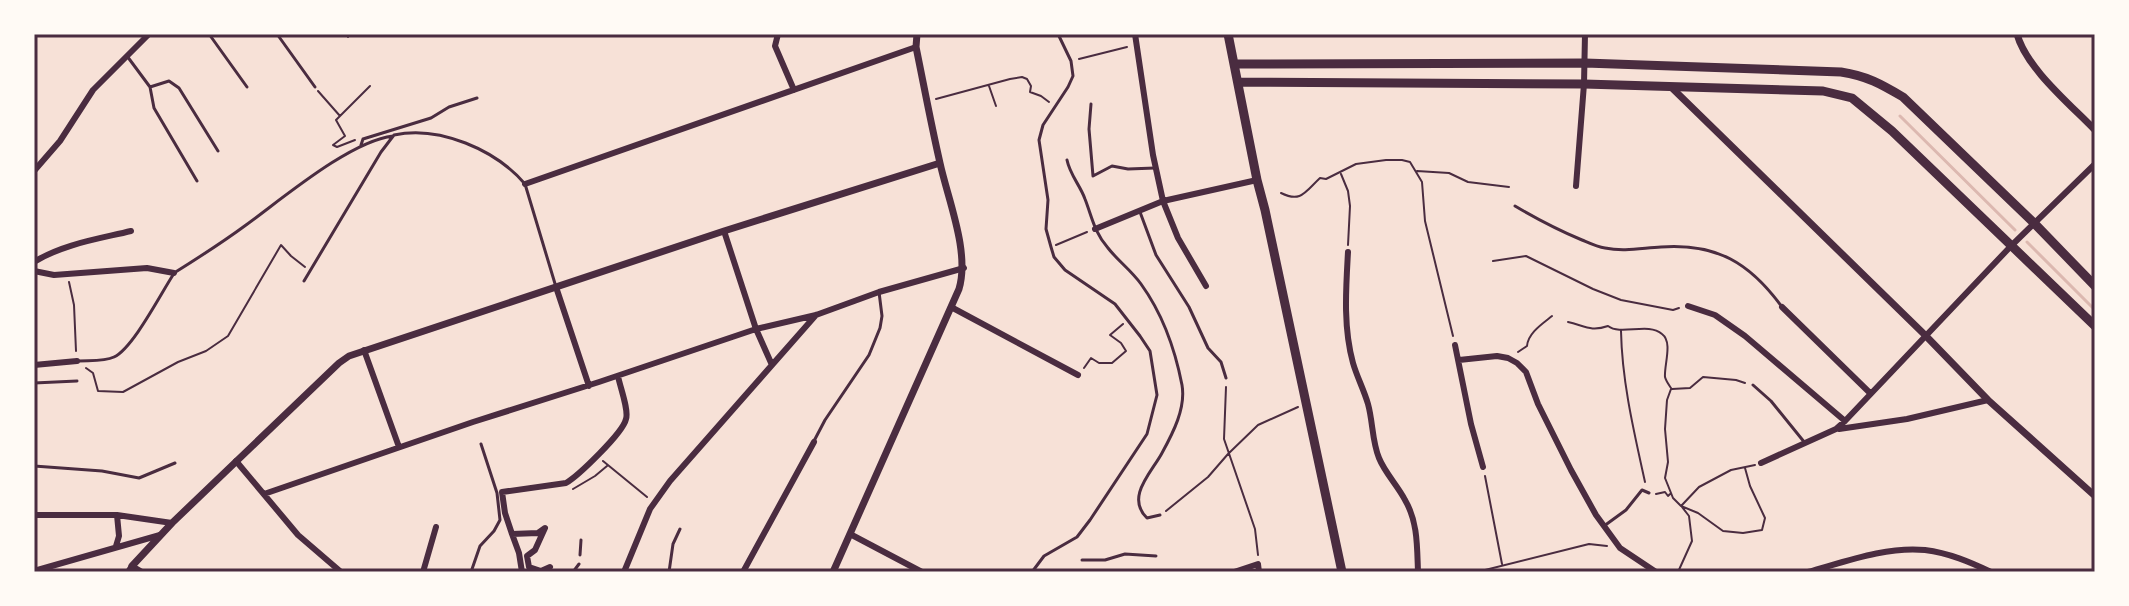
<svg xmlns="http://www.w3.org/2000/svg" width="2129" height="606" font-family="Rubik,sans-serif">
<style>
.lines{fill:none;stroke-linecap:round;stroke-linejoin:round}
.stream{stroke:#dcb8b0;stroke-width:3}
.path{stroke:#4a2c40;stroke-width:2}
.service{stroke:#4a2c40;stroke-width:3}
.minor{stroke:#4a2c40;stroke-width:6}
.tertiary{stroke:#4a2c40;stroke-width:7}
.primary{stroke:#4a2c40;stroke-width:9}
.neatline{fill:none;stroke:#4a2c40;stroke-width:3}
</style>
<rect width="100%" height="100%" fill="#f7e1d7"/>
<g class="lines">
<path class="stream" d="M1900,116l115,114
M2027,242l68,68"/>
<path class="path" d="M348,34v3
M1079,59l48,-12
M989,86l7,20
M318,91l22,25
M936,99l74,-20 12,-2 5,2 4,7 -1,6 11,4 8,6
M355,140l-18,7 -4,-2 12,-9 -9,-16 34,-34
M1417,171l32,2 19,9 41,5
M1341,174l7,17 2,15 -2,39
M1281,193c20,10 24,-1 39,-15l6,1 30,-15 30,-4h16l8,2 12,20 3,39 28,115
M1056,245l31,-13
M1493,261l33,-5 67,33 28,11 52,10 6,-2
M69,282l5,23 2,46
M1568,322c17,4 23,10 40,4 13,10 40,-4 54,8 11,8 2,31 3,43 1,4 4,8 6,11
M1621,331c1,51 13,101 24,151
M1518,352l9,-6c1,-13 15,-22 25,-30
M86,368l7,5 5,18 25,1 55,-30 28,-11 22,-15 53,-91 10,11 14,11
M1084,368l7,-10 8,5h13l14,-12 -5,-8 -11,-8 13,-11
M1226,387l-2,52 31,90 3,26
M1671,389l-4,11 -2,29 3,33 -3,16 8,20 8,8 17,7 25,18 20,2 19,-3 3,-12 -15,-32 -5,-18
M1672,389l18,-1 13,-11 33,3 9,3
M603,461l44,36
M1485,476l17,88
M573,489l22,-13 12,-10
M1656,494l9,-2 3,4 2,-2
M1682,505l17,-18 32,-17 24,-5
M1166,511l42,-34 20,-23 30,-29 40,-18
M1477,572l112,-28 18,2
M1678,572l14,-31 -3,-25 -7,-9"/>
<path class="service" d="M209,34l38,53
M277,34l38,53
M127,56l23,31 4,21 43,73
M150,87l19,-6 10,7 39,63
M1091,104l-2,25 4,47 19,-10 16,3 27,-1
M361,145l2,-6 68,-21 18,-11 28,-9
M1067,160c3,15 13,25 18,39 7,18 9,33 23,49 10,13 23,22 33,36 21,29 34,65 41,101 4,23 -9,48 -20,68 -10,19 -37,44 -15,65l13,-3
M1515,206c22,13 43,24 67,34 7,3 15,7 23,8 19,4 37,0 56,-1 56,-4 89,16 121,60
M1140,212l16,43 33,52 19,41 13,14 5,16
M174,273c24,-15 49,-31 72,-48 36,-26 104,-84 147,-89
M304,281l77,-129 13,-17c45,-10 102,15 131,49l31,103
M77,361c11,-1 27,1 37,-4 19,-9 46,-62 59,-82
M34,383l43,-2
M1753,385l18,16 34,42
M814,441l11,-21 44,-65 11,-27 2,-12 -3,-24
M34,466l68,5 37,7 36,-15
M1604,526l22,-16 16,-20 7,3
M580,555l1,-15
M1082,560h23l20,-6 31,2
M471,572l9,-26 14,-15 6,-11 -3,-27 -16,-49
M573,572l6,-8
M669,572l4,-28 7,-15
M1032,572l12,-16 33,-19 13,-17 57,-86 10,-39 -7,-44 -10,-15 -25,-32 -50,-34 -11,-13 -3,-10 -5,-18 2,-29 -9,-60 4,-15 25,-38 5,-11 -2,-15 -13,-27"/>
<path class="minor" d="M778,34l-3,12 19,44
M1135,34l18,121 10,46 15,37 28,48
M34,171l26,-30 33,-51 56,-56
M525,184l391,-137
M1576,186l8,-102 1,-50
M1095,229l68,-28 94,-21
M724,231l32,98 16,36
M1348,252c-2,36 -5,75 5,111 4,14 11,27 15,41 5,18 4,37 11,54 6,15 19,28 26,42 13,22 12,47 13,72
M34,262c29,-18 64,-23 97,-31
M34,271l20,4 93,-7 27,5
M556,287l33,99
M1688,306l27,9 30,21 100,85
M951,307l127,68
M1782,307l88,86
M1455,345l16,79 12,43
M364,350l35,97
M1459,360l38,-4 11,2 9,5 9,9 12,32 33,66 25,45 24,33 36,24
M34,365l43,-4
M1839,429l68,-10 81,-19
M236,461l62,74 43,37
M1761,463l75,-34 9,-8 166,-175 84,-82
M264,494l209,-72 126,-40 157,-53 60,-14 63,-23 85,-24
M34,515h83l55,8
M512,534l7,19 3,19
M850,534l72,38
M116,546l3,-10 -2,-21
M34,571l126,-36
M128,572l4,-6 10,6
M423,572l13,-45
M546,572l4,-5 -9,4 -12,-4 -2,-11 8,-6 10,-22 -7,5 -26,1 -7,-21 -3,-21 64,-9c12,-7 57,-50 60,-64 3,-9 -6,-32 -8,-43
M624,572l26,-63 20,-28 146,-166
M743,572l71,-130
M1234,572l24,-8 1,8
M1808,572c36,-10 79,-26 117,-22 24,3 45,12 66,22"/>
<path class="tertiary" d="M2017,34c9,34 54,71 78,96
M1671,87l254,248 63,65 107,96
M132,566l40,-43 167,-160 10,-7 375,-125 216,-68
M833,572l126,-283c11,-37 -11,-89 -19,-126 -9,-39 -16,-77 -24,-116l1,-13"/>
<path class="primary" d="M1228,34l29,146 8,30 77,362
M1234,64l351,-1 256,9c26,4 40,12 62,25l131,126 61,63
M1238,82l346,2 239,7 29,7 40,33 203,195"/>
</g>
<rect width="2129" height="606" fill="none" stroke="#fffaf5" stroke-width="72"/>
<rect x="36" y="36" width="2057" height="534" class="neatline"/>
</svg>
